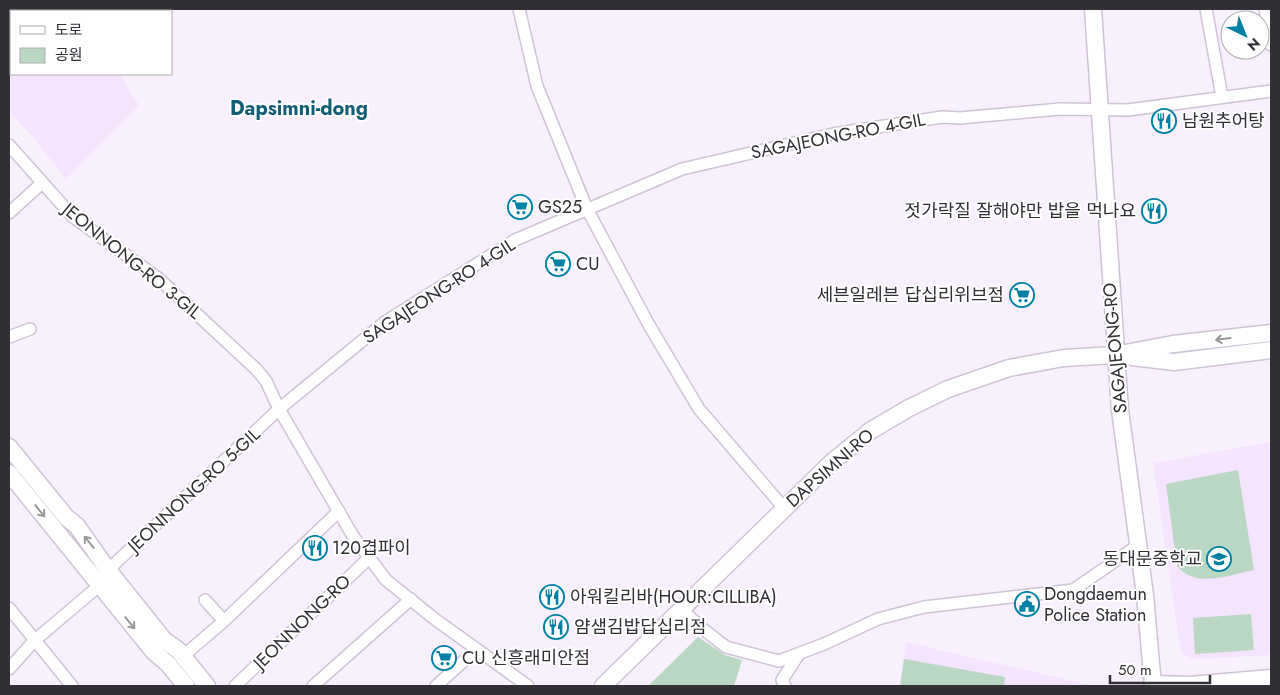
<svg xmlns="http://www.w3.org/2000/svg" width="1280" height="695" font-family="Jost,'Noto Sans KR',sans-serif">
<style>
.built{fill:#f4e4fe}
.green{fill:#bad7c3}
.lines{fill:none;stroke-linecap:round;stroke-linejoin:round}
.street-casing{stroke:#cfc3d6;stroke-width:14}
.secondary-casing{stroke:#cfc3d6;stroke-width:19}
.street{stroke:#fff;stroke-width:11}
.secondary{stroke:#fff;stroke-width:16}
.oneway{stroke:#99979a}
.labels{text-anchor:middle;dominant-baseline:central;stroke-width:4;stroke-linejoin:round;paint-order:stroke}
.poi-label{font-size:18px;fill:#332f36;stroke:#fff;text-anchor:start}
.street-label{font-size:18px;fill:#332f36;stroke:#fff}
.quarter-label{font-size:20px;font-weight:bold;fill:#135e77;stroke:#fff}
</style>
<rect width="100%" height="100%" fill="#f8f1fd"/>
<path class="built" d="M9,9h69l1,2h-68v63h108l20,31 -73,74 -35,-44 -22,-24z
M1271,442v213l-77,4 -13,-5 -28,-191z
M906,642l188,44h-194z"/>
<path class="green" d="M111,9h39l1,2h-39z
M1238,470l16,100c-24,5 -59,19 -77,-4l-11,-82z
M1251,614l3,36 -59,4 -2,-36z
M698,637l27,18 17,5 -8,26h-86z
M904,659l101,18 -1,9h-104z"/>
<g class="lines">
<defs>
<path id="street" d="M519,9l18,77 50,123 62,116 50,84 85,99
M1206,9l16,88
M1265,9l6,36
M9,145l64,72 85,61 98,91 10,12 13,28 74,127 33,44 50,40 92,66
M9,213l33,-30
M9,337l21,-8
M205,600l19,21 115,-110
M9,608l63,78
M681,609l22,20 23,18 53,14 45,-17 54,-25 46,-12 149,-17 64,-44
M183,656l41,-35
M9,669l25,-28 66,-56 8,-15 171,-161 106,-87 130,-82 167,-71 151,-35 109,-17 18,1 100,-9 68,1 143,-19
M235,686l134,-128
M313,686l98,-87
M436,686l40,-36
M785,686l-3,-6 17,-26"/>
<path id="secondary" d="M1093,9l27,401 25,185 8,91
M1132,357l42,5 97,-12
M9,447l57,70 11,9 31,44 56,70 14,10 29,36
M9,473l145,179 14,12 18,22
M1153,684l37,1 81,-7
M603,686l229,-224 38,-31 39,-23 39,-19 61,-21 55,-10 51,-3 58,-11 98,-11"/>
</defs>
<use href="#street" class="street-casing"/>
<use href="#secondary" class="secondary-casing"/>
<use href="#street" class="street"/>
<use href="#secondary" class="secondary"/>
</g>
<defs><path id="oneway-shaft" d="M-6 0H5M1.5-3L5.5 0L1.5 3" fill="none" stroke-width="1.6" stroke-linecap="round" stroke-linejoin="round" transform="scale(1.25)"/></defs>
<g class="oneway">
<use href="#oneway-shaft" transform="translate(1223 339) rotate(173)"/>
<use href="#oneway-shaft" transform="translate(40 511) rotate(51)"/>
<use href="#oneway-shaft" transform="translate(89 542) rotate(-129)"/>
<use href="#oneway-shaft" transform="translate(130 623) rotate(51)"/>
</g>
<defs>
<symbol id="restaurant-ring" viewBox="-11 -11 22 22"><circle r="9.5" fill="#fff" stroke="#0180a5" stroke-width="1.5"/><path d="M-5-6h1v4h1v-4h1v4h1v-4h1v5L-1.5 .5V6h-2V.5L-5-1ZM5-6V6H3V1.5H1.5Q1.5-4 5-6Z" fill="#0180a5"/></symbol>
<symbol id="supermarket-ring" viewBox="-11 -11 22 22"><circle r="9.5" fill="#fff" stroke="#0180a5" stroke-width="1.5"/><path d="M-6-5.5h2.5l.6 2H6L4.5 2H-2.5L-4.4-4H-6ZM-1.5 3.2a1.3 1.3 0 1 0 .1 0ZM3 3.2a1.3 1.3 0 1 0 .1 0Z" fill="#0180a5"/></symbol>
<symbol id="school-ring" viewBox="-11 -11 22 22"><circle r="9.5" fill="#fff" stroke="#0180a5" stroke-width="1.5"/><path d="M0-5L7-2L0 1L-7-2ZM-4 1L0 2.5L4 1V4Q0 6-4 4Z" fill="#0180a5"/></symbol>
<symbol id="civic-ring" viewBox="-11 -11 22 22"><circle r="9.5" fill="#fff" stroke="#0180a5" stroke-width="1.5"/><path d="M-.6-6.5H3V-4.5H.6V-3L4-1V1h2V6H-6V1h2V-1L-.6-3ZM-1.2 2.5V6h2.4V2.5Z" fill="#0180a5"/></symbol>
</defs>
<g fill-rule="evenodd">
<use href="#restaurant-ring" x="1150" y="107" width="28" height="28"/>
<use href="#supermarket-ring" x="506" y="193" width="28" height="28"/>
<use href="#restaurant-ring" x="1140" y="197" width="28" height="28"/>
<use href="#supermarket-ring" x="544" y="250" width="28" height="28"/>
<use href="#supermarket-ring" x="1008" y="281" width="28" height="28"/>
<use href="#restaurant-ring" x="301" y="534" width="28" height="28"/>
<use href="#school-ring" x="1205" y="545" width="28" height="28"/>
<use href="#restaurant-ring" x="538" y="583" width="28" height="28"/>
<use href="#civic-ring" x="1013" y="590" width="28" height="28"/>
<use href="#restaurant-ring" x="542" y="613" width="28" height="28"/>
<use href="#supermarket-ring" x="430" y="644" width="28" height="28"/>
</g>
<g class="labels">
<g class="poi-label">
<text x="1182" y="121">남원추어탕</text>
<text x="538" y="207">GS25</text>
<text x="1136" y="211" text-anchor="end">젓가락질 잘해야만 밥을 먹나요</text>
<text x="576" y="264">CU</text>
<text x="1004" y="295" text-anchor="end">세븐일레븐 답십리위브점</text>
<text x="332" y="548">120겹파이</text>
<text x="1202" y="559" text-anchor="end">동대문중학교</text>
<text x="1044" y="594">Dongdaemun<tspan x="1044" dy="21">Police Station</tspan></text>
<text x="570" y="597">아워킬리바(HOUR:CILLIBA)</text>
<text x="574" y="627">얌샘김밥답십리점</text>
<text x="462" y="658">CU 신흥래미안점</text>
</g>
<g class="street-label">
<text transform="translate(838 136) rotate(-11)">SAGAJEONG-RO 4-GIL</text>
<text transform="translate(132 261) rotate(39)">JEONNONG-RO 3-GIL</text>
<text transform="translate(439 291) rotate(-33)">SAGAJEONG-RO 4-GIL</text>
<text transform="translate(1115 348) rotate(-95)">SAGAJEONG-RO</text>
<text transform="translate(830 468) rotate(-41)">DAPSIMNI-RO</text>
<text transform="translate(194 490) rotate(-43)">JEONNONG-RO 5-GIL</text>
<text transform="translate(302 622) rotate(-44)">JEONNONG-RO</text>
</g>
<g class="quarter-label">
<text x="299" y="108">Dapsimni-dong</text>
</g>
</g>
<rect width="1280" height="695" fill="none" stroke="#332f36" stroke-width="20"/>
<rect x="10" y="10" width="162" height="65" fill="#ffffff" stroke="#adacaf"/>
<rect x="20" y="26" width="25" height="8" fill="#ffffff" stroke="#adacaf"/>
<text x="55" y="35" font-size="15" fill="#332f36">도로</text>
<rect x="20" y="48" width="25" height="15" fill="#bad7c3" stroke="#adacaf"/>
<text x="55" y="60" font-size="15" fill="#332f36">공원</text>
<g transform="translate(1245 35) rotate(137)"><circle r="24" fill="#ffffff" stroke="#adacaf"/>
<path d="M0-4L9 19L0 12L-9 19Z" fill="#0180a5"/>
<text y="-8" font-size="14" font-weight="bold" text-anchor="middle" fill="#332f36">N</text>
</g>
<path d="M1110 675v8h100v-8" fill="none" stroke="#332f36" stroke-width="2.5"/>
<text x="1118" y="675" font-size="15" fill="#332f36" stroke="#ffffff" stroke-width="4" paint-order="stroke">50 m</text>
</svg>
